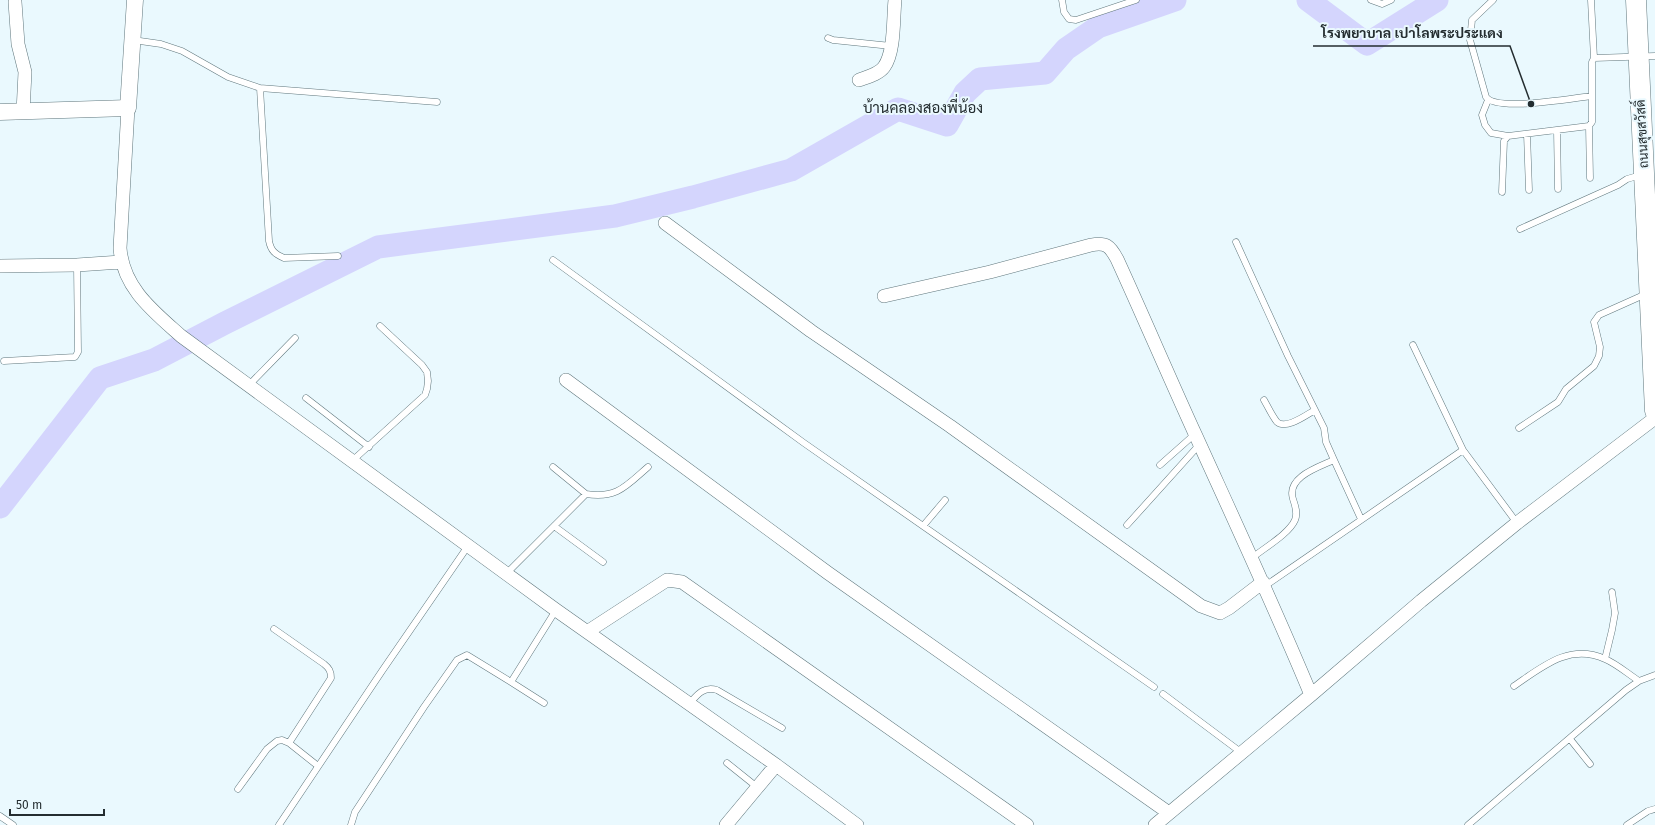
<svg xmlns="http://www.w3.org/2000/svg" width="1655" height="825" font-family="'Fira Sans',Sarabun,sans-serif">
<style>
.lines{fill:none;stroke-linecap:round;stroke-linejoin:round}
.river{stroke:#d4d5fd;stroke-width:23}
.service-casing{stroke:#60777d;stroke-width:7}
.minor-casing{stroke:#60777d;stroke-width:14}
.tertiary-casing{stroke:#60777d;stroke-width:17}
.primary-casing{stroke:#60777d;stroke-width:21}
.service{stroke:#fff;stroke-width:6}
.minor{stroke:#fff;stroke-width:13}
.tertiary{stroke:#fff;stroke-width:16}
.primary{stroke:#fff;stroke-width:20}
.labels{text-anchor:middle;dominant-baseline:central;stroke-width:4;stroke-linejoin:round;paint-order:stroke}
.street-label{font-size:13px;fill:#242d30;stroke:#eaf9fe}
.quarter-label{font-size:15px;fill:#242d30;stroke:#eaf9fe}
.leader{fill:none;stroke:#242d30;stroke-width:1.5}
.callout-dot{fill:#242d30;stroke:#eaf9fe;stroke-width:1.5}
.callout-label{font-size:14px;text-anchor:middle;font-weight:bold;fill:#242d30;stroke:#eaf9fe;stroke-width:4;stroke-linejoin:round;paint-order:stroke}
</style>
<rect width="100%" height="100%" fill="#eaf9fe"/>
<g class="lines">
<path class="river" d="M1308,0l59,44 70,-44
M0,507l100,-129 54,-18 71,-37 153,-76 237,-31 78,-19 98,-27 107,-61 49,16 18,-32 15,-14 65,-6 21,-24 32,-22 77,-27"/>
<defs>
<path id="service" d="M1062,0l2,12 5,7 7,1 60,-20
M1371,0l11,4 9,-4
M1493,0l-21,20 -2,20 16,57c11,15 86,1 106,-1
M1591,0l3,58
M828,38l5,2 58,6
M133,40l28,4 21,7 46,26 32,11 177,14
M260,88l9,153c2,10 6,13 15,17l54,-2
M1488,100l-6,15 3,10 6,8 17,3
M1589,126l1,52
M1557,130l1,59
M1527,134l2,56
M1502,192l2,-51 4,-5 81,-10 3,-4v-60l2,-4 61,-2
M1520,229l98,-44 9,-6 14,-4
M1236,242l52,114 36,72 2,14 8,18 27,59
M553,260l251,183 350,244
M1413,345l50,105
M4,361l71,-4 3,-5 -1,-87
M249,385l46,-47
M306,398l63,49
M1264,400c4,7 8,16 13,22 9,8 29,-7 38,-12
M1519,428l39,-26 8,-13 28,-23 5,-10 1,-9 -6,-25 5,-7 47,-21
M352,461l73,-66 2,-6 1,-8 -1,-9 -5,-7 -42,-39
M1160,465l35,-31
M553,467l33,27
M1127,525l73,-81
M554,526l49,36
M923,526l22,-26
M1252,558c12,-10 37,-24 43,-38 3,-7 0,-15 -2,-21 -7,-22 26,-32 41,-39
M506,574l80,-80c31,5 40,-8 62,-27
M1265,586l198,-136 54,73
M274,629l50,35c5,4 7,7 7,14l-42,65 29,23
M1605,659l7,-29 3,-17 -3,-21
M511,682l33,21
M1514,686c28,-19 55,-43 91,-27 12,5 23,15 34,22
M1163,694l79,59
M689,704c8,-9 14,-18 28,-14l65,38
M1570,739l20,25
M727,763l30,24
M238,789l29,-40 10,-8 5,-1 7,3
M0,816l13,9
M279,825l103,-154 86,-125
M351,825l4,-13 69,-105 33,-47 10,-5 44,27 45,-72
M1468,825l158,-135 13,-9 16,-6
M1627,825l21,-14 7,-2"/>
<path id="minor" d="M15,2l3,42 7,28 -2,40
M859,80c8,-3 20,-6 25,-13 11,-15 9,-49 11,-67
M128,108l-8,140c3,40 33,63 61,88l375,274 220,155 81,60
M665,223l146,108 139,95 251,180 19,7 9,-5 34,-26
M0,266l77,-1 44,-3
M884,296l106,-24 101,-27c15,-3 19,1 26,14 27,59 52,118 79,177 39,86 79,172 115,259
M566,380l262,193 341,240
M587,632l80,-52 15,2 345,243
M726,825l50,-60
M1155,825l156,-130 110,-94 96,-78 138,-105"/>
<path id="tertiary" d="M0,112l128,-4 7,-108"/>
<path id="primary" d="M1636,0l19,411"/>
</defs>
<use href="#service" class="service-casing"/>
<use href="#minor" class="minor-casing"/>
<use href="#tertiary" class="tertiary-casing"/>
<use href="#primary" class="primary-casing"/>
<use href="#service" class="service"/>
<use href="#minor" class="minor"/>
<use href="#tertiary" class="tertiary"/>
<use href="#primary" class="primary"/>
</g>
<g class="labels">
<g class="street-label">
<text transform="translate(1642 134) rotate(-93)">ถนนสุขสวัสดิ์</text>
</g>
<g class="quarter-label">
<text x="923" y="108">บ้านคลองสองพี่น้อง</text>
</g>
</g>
<path class="leader" d="M1531 104L1510 46H1313"/>
<circle class="callout-dot" cx="1531" cy="104" r="4"/>
<g class="callout-label">
<text x="1412" y="38">โรงพยาบาล เปาโลพระประแดง</text>
</g>
<path d="M10 809v6h94v-6" fill="none" stroke="#242d30" stroke-width="2"/>
<text x="16" y="809" font-size="12" fill="#242d30" stroke="#eaf9fe" stroke-width="3" paint-order="stroke">50 m</text>
</svg>
